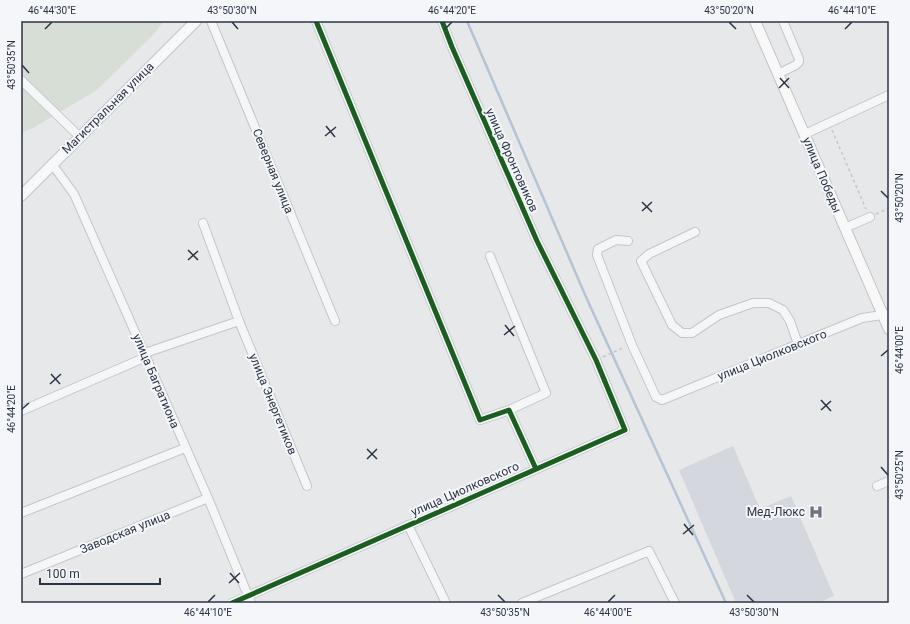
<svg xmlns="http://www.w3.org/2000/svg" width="910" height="624" font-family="Roboto,sans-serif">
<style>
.built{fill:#d4d7dd}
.green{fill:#d6ded6}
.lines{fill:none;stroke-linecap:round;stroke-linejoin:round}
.stream{stroke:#b4c4d5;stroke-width:2.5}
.minor-casing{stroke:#c4c6c8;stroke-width:10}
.major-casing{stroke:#c2c5c8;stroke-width:12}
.path{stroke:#c5c6ca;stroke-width:1.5;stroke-dasharray:3 3;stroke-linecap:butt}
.minor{stroke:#f5f6f7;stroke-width:8}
.major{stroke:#f8f8f8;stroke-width:10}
.cycleway-casing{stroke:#f4f6f9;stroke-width:8}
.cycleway{stroke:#1b5e20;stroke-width:5}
.ticks{fill:none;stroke:#2b3445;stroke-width:1.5}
.labels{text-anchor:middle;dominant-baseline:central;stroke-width:4;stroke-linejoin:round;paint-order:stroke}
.street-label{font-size:12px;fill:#2b3445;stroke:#f4f6f9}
.poi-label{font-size:12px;fill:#2b3445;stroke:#f4f6f9;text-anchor:end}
.neatline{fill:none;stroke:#2b3445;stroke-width:1.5}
.ticks-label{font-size:10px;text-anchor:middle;fill:#2b3445}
</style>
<rect width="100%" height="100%" fill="#e6e8ea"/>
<path class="built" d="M733,446l27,63 31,-13 43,100 -16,7h-82l-57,-133z"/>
<path class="green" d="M21,21h143l-11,14 -56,55 -64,38 -12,5z"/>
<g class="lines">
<path class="stream" d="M467,21l119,276 140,306"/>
<defs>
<path id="minor" d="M211,21l124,300
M316,21l164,399 29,-10 27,59
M780,73l16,-8 3,-3v-3l-16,-38
M21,80l58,56
M805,134l84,-39
M52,164l22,30 72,163 62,141 43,105
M203,223l36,98 68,165
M847,227l23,-10
M695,232l-46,22 -8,7 31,64 10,8h10l27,-18 34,-12h16l14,7 7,11 8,23
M628,241l-12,-1 -18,9 -1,6 35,90 24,52 6,3 200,-82 27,-4
M490,256l56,137 -37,17
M145,353l94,-32
M21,411l125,-54
M877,486l12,-5
M21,513l164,-65
M408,525l38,78
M21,574l187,-76
M232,603l393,-173 -29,-70 -59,-119 -85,-194 -10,-26
M522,603l127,-52 26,52"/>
<path id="major" d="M755,21l134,308
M21,196l175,-175"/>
</defs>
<use href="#minor" class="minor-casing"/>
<use href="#major" class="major-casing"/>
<path class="path" d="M832,130l34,79
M876,214l13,-6
M603,357l22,-10"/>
<use href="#minor" class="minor"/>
<use href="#major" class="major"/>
<defs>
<path id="cycleway" d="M316,21l164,399 29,-10 27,59
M232,603l393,-173 -29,-70 -59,-119 -85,-194 -10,-26"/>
</defs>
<use href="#cycleway" class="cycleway-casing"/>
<use href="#cycleway" class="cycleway"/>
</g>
<path class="ticks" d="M232,22l6,7M729,22l7,7M45,29l7,-7M445,29l7,-7M845,29l7,-7M22,65l7,8M780,78l9,10M779,88l10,-10M326,126l9,11M325,136l11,-9M881,191l7,7M642,202l10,10M642,211l10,-9M188,250l10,10M188,260l10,-9M505,325l9,11M504,335l11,-9M881,356l7,-6M51,374l9,10M50,384l11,-10M821,400l10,11M22,409l7,-6M821,410l10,-9M367,449l10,10M367,459l10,-10M881,467l7,8M684,524l9,11M683,534l11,-9M230,573l9,10M229,583l11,-10M498,595l7,7M747,595l7,7M208,602l7,-7M608,602l7,-7"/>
<defs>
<symbol id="hospital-bare" viewBox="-9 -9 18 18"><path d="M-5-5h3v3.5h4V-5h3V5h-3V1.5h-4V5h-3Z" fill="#6c737f" stroke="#f4f6f9" stroke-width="2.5" paint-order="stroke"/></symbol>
</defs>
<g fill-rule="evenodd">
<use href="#hospital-bare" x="806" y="502" width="20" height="20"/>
</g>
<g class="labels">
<g class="street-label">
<text transform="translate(108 108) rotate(-45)">Магистральная улица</text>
<text transform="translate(512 160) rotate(66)">улица Фронтовиков</text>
<text transform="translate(273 171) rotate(68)">Северная улица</text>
<text transform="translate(822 175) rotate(67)">улица Победы</text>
<text transform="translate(772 355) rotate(-22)">улица Циолковского</text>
<text transform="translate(156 381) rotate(67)">улица Багратиона</text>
<text transform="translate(273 404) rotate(68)">улица Энергетиков</text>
<text transform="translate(465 489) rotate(-24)">улица Циолковского</text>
<text transform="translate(125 532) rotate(-22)">Заводская улица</text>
</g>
<g class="poi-label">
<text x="805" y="512">Мед-Люкс</text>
</g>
</g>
<rect width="910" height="624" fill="none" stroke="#f4f6f9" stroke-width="44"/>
<path d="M40 578v6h120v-6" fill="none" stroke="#2b3445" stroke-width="2"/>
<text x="46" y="578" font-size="12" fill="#2b3445" stroke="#f4f6f9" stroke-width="3" paint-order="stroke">100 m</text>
<rect x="22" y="22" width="866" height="580" class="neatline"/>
<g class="ticks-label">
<text x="52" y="14">46°44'30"E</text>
<text x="232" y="14">43°50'30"N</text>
<text x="452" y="14">46°44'20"E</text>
<text x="729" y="14">43°50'20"N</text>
<text x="852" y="14">46°44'10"E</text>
<text transform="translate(11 65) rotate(-90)" y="4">43°50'35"N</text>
<text transform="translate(899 198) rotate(-90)" y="4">43°50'20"N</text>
<text transform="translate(899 350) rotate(-90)" y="4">46°44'00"E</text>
<text transform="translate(11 409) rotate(-90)" y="4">46°44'20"E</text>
<text transform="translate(899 475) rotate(-90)" y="4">43°50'25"N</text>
<text x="208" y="616">46°44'10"E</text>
<text x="505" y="616">43°50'35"N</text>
<text x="608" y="616">46°44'00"E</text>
<text x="754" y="616">43°50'30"N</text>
</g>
</svg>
